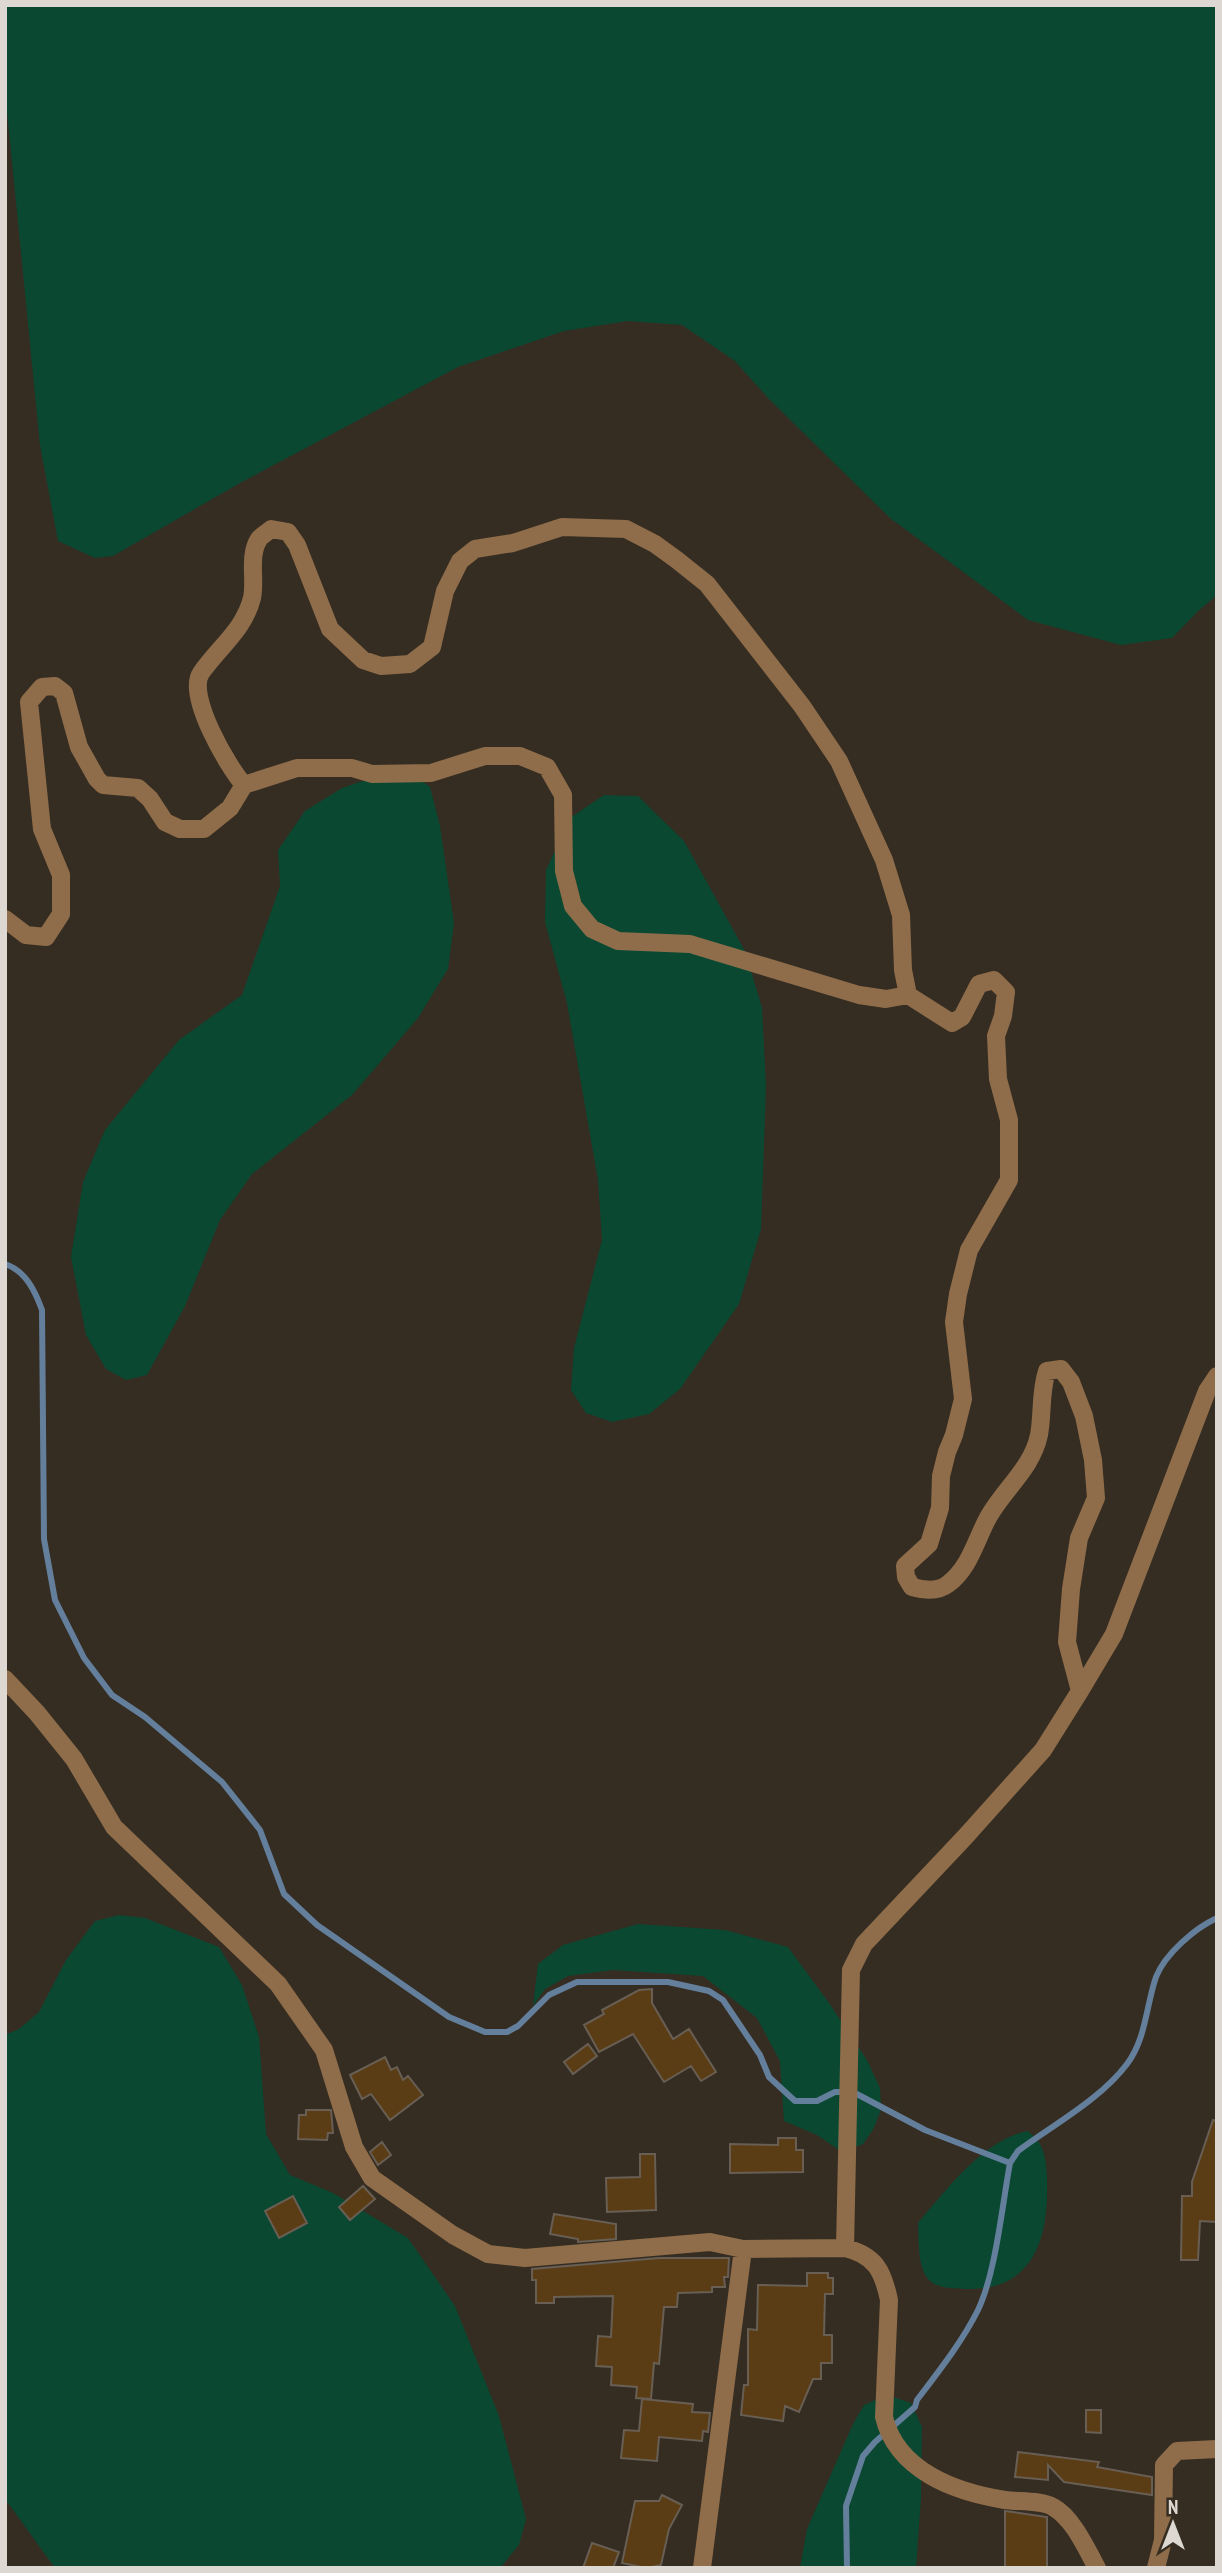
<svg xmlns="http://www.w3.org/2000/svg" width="1222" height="2573" font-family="'PT Sans Narrow',sans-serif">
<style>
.green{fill:#0a4832}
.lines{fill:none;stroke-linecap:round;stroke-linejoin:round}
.stream{stroke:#647f9c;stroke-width:6}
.building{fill:#5b3d15;stroke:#685e53;stroke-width:2}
.minor{stroke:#8f6d4a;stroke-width:18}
</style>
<rect width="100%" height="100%" fill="#352d22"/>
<path class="green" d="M5,5h1212v590l-20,17 -25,26 -51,7 -93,-25 -138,-102 -121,-119 -34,-38 -53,-36 -54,-4 -64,10 -106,36 -218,116 -127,73 -18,2 -37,-17 -18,-96 -35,-354z
M412,774l18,13 10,39 14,97 -6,46 -30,49 -66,77 -100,79 -32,46 -35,86 -38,69 -21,5 -20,-11 -20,-34 -15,-78 12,-75 22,-52 74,-90 63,-45 38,-109 -2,-36 27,-39 37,-23 36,-12z
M604,795l34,1 46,45 61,110 17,57 4,78 -5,143 -22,75 -59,85 -31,25 -37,8 -26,-9 -15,-23 3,-42 28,-108 -4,-60 -31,-177 -22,-81 1,-52 24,-52z
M119,1915l26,3 74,29 23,38 17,52 7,97 24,41 43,18 75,45 47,68 44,110 27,103 -7,26 -19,23h-445l-50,-69v-464l14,-6 20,-17 27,-52 29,-39z
M638,1924l87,6 63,17 41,56 38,57 13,28 1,21 -7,19 -11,16 -21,8 -25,-17 -33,-14 -4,-60 -23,-43 -54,-42 -90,-6 -45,6 -23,13 -12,17 5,-42 25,-19z
M1027,2131c17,10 19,27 20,46 2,59 -11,114 -82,112 -11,-1 -27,0 -36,-9 -12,-13 -10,-40 -11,-57 28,-33 65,-82 109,-92z
M887,2395l24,8 11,24 -1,71 -5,70h-116l7,-39 46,-105 11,-19z"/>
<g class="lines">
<path class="stream" d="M5,1264c21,7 30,27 37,46l2,229 11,61 29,58 28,37 33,22 77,65 38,48 24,64 33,31 132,92 36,15h22l11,-6 31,-31 28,-13h91l41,9 14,9 37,55 9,22 26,24h22l18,-9h18l72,38 85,33
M847,2568l-1,-62 17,-50 12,-14 40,-35 2,-7c22,-29 45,-58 61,-90 18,-38 24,-104 32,-147l8,-12c35,-26 83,-52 109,-87 19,-25 19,-58 29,-87 9,-23 39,-49 61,-59"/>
</g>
<path class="building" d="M652,1989v14l21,36 16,-10 27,43 -15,9 -10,-15 -27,16 -31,-48 -34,18 -15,-27 20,-11 -2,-4 37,-20z
M588,2044l9,12 -24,18 -9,-12z
M385,2057l6,13 6,-3 6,13 5,-4 15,19 -33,25 -19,-26 -9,5 -12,-24z
M306,2110h25l2,23h-5l-1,7 -29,-1 1,-24h7z
M1213,2120l4,1v101l-17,-1 -2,39h-17l1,-64h10v-14z
M778,2138h18v12h7v22l-73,1v-29l48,1z
M382,2142l9,13 -13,10 -8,-13z
M640,2154h15l1,56 -49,2 -1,-34 34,-1z
M363,2186l12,13 -25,21 -11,-13z
M293,2196l14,27 -28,15 -14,-27z
M554,2214l62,10v15l-38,3v-3l-28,-5z
M659,2258h70l-1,19h-4l1,10h-13v5l-34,1 -1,14h-13l-5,57 -5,-1 -3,36 -15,-1 1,-11 -26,-2 1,-18 -16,-1 2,-30 13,1 2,-41 -59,1v6h-18v-23h-4v-11z
M807,2273h21v5h5v16h-8l-1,41h8v28h-11v16h-8l-14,33 -14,-6 -2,15 -42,-6 3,-30h4v-56l9,1 1,-45 49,1z
M642,2399l51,5 -1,8 18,1 -2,19 -5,-1 -1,10 -43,-4 -2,24 -36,-3 3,-28 15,1z
M1086,2410h15v23l-15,-1z
M1018,2452l81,10 -2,5 55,10v18l-88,-13 -16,-17v15l-33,-3z
M662,2495l20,10 -13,24 -8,36 -15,3 -24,-5 13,-62h24z
M1005,2511l42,6v51h-42z
M592,2543l27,9 -6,16h-30z"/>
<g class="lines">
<path class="minor" d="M244,785c-16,-18 -58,-90 -43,-112 18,-26 43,-43 51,-75 4,-18 -4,-42 7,-59 3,-4 9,-7 12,-10l17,3 9,13 33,84 33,31 18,6 29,-2 22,-17 13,-56 15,-30 15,-12 38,-6 49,-16 64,2 29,15 22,16 30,24 95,122 37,55 45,99 17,55 2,55 5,25
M5,919l21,16 20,2 15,-23v-39l-19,-46 -13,-127 13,-15 13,-1 9,7 15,54 18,32 6,6 35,3 12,11 15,23 15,7h24l26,-21 14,-23 53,-17h55l20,6 59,-1 54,-17h35l27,11 16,28 1,76 9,35 19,23 26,12 72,3 169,51 27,4 22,-4 44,28 10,-6 17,-33 15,-4 12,12 -3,24 -7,20 2,43 11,41v60l-40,70 -11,44 -4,28 9,77 -9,36 -7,17 -6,24 -1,32 -11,36 -24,22 1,11 6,10c11,3 26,5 36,-3 22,-16 28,-45 41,-68 16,-28 43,-48 50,-81 4,-22 1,-43 8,-64l14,-2 10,13 13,34 9,44 3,38 -17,40 -8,51 -4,53 13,49
M5,1679l32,34 37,46 40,68 164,157 46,66 30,97 18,31 81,57 35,19 37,4 185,-16 33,7 102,-1c30,7 38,23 44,52l-5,117c13,54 71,75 121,83 14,2 36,0 48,7 20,11 33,41 44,61
M845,2248l6,-278 13,-26 101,-107 78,-87 37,-59 34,-57 93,-243 10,-15
M702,2568l41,-319
M1156,2568l7,-28 1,-75 13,-14 40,-2"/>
</g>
<rect width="1222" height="2573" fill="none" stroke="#ded8d2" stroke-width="14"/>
<g transform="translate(1173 2524)" stroke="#352d22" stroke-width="5" paint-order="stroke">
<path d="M0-5L12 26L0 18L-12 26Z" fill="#ded8d2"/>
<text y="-10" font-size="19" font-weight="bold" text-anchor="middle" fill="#ded8d2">N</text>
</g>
</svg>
